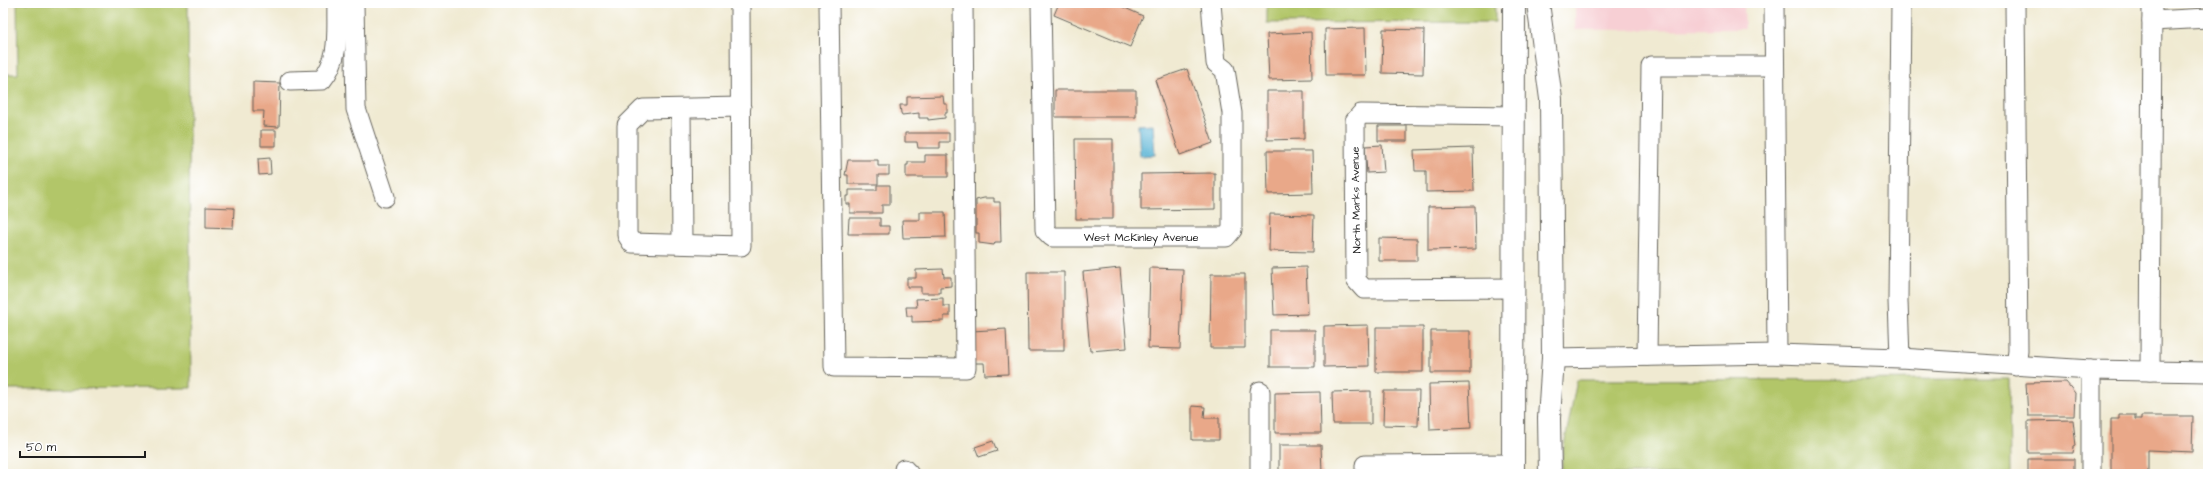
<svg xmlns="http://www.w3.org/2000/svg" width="2211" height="477" font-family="'Architects Daughter',sans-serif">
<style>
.built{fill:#f7cfd4}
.green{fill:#b2c669;stroke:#677142}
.water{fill:#57b2d4;stroke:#3a6778}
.building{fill:#e9a889}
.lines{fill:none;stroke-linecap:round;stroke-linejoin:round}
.minor-casing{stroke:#66645c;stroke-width:21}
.major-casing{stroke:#66645c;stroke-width:24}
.minor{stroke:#fff;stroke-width:19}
.major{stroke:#fff;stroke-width:22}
.labels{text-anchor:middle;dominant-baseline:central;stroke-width:4;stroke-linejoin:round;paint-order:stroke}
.street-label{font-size:11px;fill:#1c1c1c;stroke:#fff}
</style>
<rect width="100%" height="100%" fill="#fff"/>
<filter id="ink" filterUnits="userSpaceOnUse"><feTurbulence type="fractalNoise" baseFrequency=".025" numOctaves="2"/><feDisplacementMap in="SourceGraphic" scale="8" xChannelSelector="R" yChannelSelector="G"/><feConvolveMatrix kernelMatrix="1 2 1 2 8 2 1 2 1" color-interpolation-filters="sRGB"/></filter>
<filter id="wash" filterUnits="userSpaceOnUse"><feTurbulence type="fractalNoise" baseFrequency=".012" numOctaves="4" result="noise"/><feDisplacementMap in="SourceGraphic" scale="16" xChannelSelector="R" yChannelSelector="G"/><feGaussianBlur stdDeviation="0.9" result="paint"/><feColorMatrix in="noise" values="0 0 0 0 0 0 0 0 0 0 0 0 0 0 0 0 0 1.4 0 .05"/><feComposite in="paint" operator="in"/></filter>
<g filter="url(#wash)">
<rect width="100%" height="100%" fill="#f0ead2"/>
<path class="built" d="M1575,3h169l1,26 -170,1z"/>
<path class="green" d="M17,3h171l3,385 -188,1v-315h15z
M1267,3h228v19l-228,1z
M2009,379l1,95h-448v-18l15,-76z"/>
<path class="water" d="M1153,124l2,31 -15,1 -2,-31z"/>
<g id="blocks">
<path class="building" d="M1059,3h55l29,13 -13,31 -76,-32z
M1365,28l1,47h-40l-1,-46z
M1383,29l41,1 -1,44 -41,-1z
M1311,32l1,47 -43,1 -2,-46z
M1187,69l26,74 -33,12 -25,-75z
M253,82l27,1 -1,44 -16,-1 1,-15h-11z
M1055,90h81v27h-81z
M1267,91h37v48l-37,1z
M943,96l1,8h3v9h-2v5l-17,2v-2h-9v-5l-17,2 -1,-2 -1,-8h7v-8z
M1378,126h29v15h-29z
M261,130h15v16h-15z
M905,133h44v9h-9v6h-22l-1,-6h-12z
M1075,139h38v80h-37z
M1382,145l2,27 -17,1 -2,-27z
M1473,148l1,43 -48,1v-21h-11l-1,-21z
M1267,151h45l1,42 -45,1z
M925,155h23v22h-42v-12h2v-3h17z
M270,158l1,16 -12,1 -1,-16z
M848,160h30v6h11v9h-11v9h-30v-9h-3z
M1215,173v36l-74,1v-36z
M877,185h13v20h-8v8h-32v-9h-4v-8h3v-6h28z
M984,198h10v4h6l1,40h-6l-1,3 -15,-2v-10h-3v-33z
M1475,206l1,43 -48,1v-43z
M206,207l28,1 -1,20 -27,-1z
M920,212h25l1,25 -43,1 -1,-18h18z
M1270,214l44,1 -1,37 -44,-1z
M849,218h31v8h9v8h-41z
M1379,238l38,1v22h-38z
M1306,267l2,47 -34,1 -2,-47z
M1120,268l7,80 -37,3 -7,-79z
M1150,268l33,1 -3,80 -32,-1z
M943,269l1,8h7v9l-11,1v6h-19v-6h-14v-9h9v-8z
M1027,272h37v79h-36z
M1211,274h34v74h-35z
M943,298v8h7v10h-6v5l-32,1v-6h-5l-1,-9h11l-1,-8z
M1368,325l1,41 -45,1v-41z
M1376,327h47v45h-47z
M1006,329l2,45 -23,1 -1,-12h-11l-1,-32z
M1270,330h45v37h-45z
M1431,331h39v42h-39z
M2066,382l9,11 -1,23h-46l-2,-33z
M1469,383l2,45 -41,2 -1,-46z
M1371,391v33h-38l-1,-32z
M1384,391h35l-1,35 -35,-1z
M1320,392l1,41h-46v-40z
M1192,406l13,1 -1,11h15v22h-27z
M2119,415h16v4h6v-3h52l-1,36 -44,-2v24h-37v-55h8z
M2073,420l3,26 -2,1 -1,6h-45v-32z
M993,441l4,10 -18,6 -4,-10z
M1279,445h42l1,29h-43z
M2028,459h46v15h-46z"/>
</g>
</g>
<g filter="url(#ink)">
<use href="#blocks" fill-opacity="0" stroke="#66645c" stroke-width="1"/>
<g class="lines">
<defs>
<g id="minor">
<path d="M354,3l2,106 29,88"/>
<path d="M740,3l1,243 -109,-3 -5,-8v-110l16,-16 98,-2"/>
<path d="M829,3l5,364 132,1 -3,-365"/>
<path id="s1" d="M1041,3l4,227 7,7h174l6,-7v-117l-7,-43 -9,-7 -5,-60"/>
<path d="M1774,3l3,351"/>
<path d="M2015,3l3,348 -2,15"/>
<path d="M2152,21l56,-3"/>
<path d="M290,81l32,-1c19,-23 14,-49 15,-77"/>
<path d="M681,109l1,135"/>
<path d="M1514,288l-150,1 -8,-9 -1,-159 6,-7 153,2"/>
<path d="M1647,356l4,-290h122"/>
<path d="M1553,358l224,-4 123,4 191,12 117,2"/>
<path d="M1900,358l-2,-57 3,-298"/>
<path d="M2150,371l2,-368"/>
<path d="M1260,391v83"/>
<path d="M904,469l5,5"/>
<path d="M1365,474v-9l148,-1"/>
<path d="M2091,474v-104"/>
</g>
<path id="major" d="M1538,3l13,96 2,259 -4,60 1,56
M1513,474l1,-471"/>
</defs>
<use href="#minor" class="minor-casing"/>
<use href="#major" class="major-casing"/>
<use href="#minor" class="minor"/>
<use href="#major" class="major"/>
</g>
</g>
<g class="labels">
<g class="street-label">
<text transform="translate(1356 200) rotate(-91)">North Marks Avenue</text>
<text stroke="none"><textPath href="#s1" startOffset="326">West McKinley Avenue</textPath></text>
</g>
</g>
<rect width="2211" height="477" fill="none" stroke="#fff" stroke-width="16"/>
<path d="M20 451v6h125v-6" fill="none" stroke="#1c1c1c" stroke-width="2"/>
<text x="26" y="451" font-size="12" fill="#1c1c1c" stroke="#ffffff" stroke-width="3" paint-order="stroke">50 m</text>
</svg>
